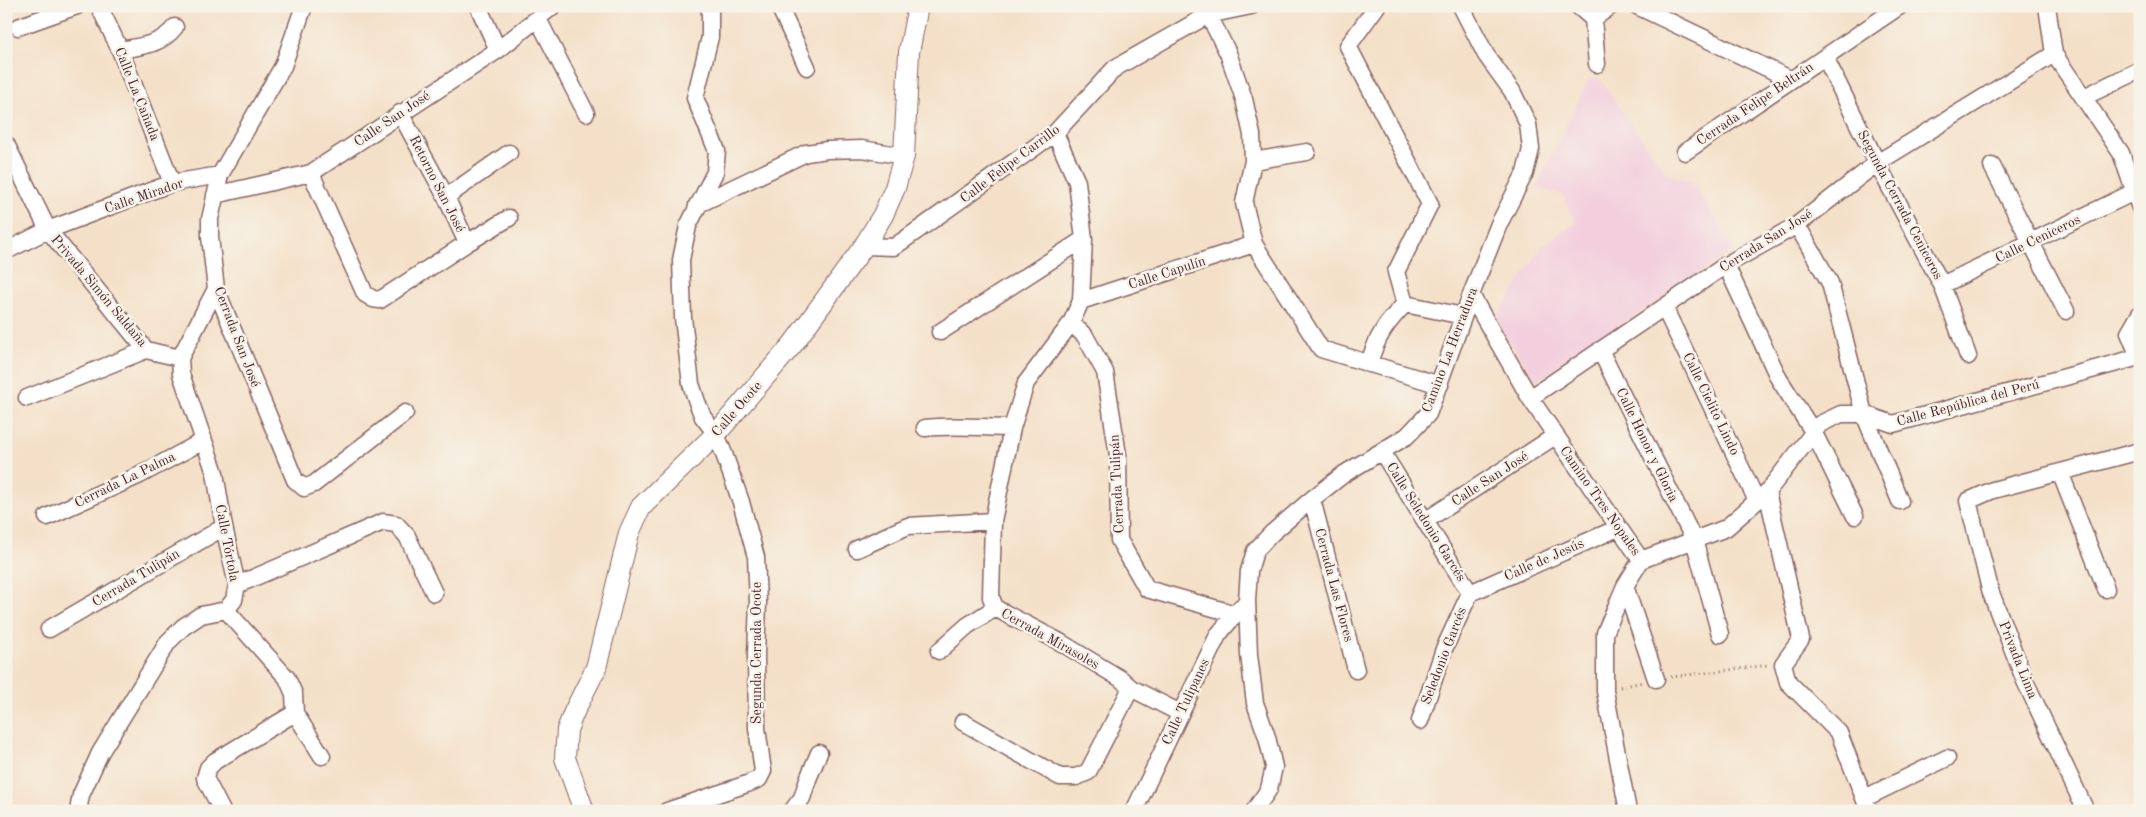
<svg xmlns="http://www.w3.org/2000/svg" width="2146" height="817" font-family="'Old Standard TT',serif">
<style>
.built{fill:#f3cfde}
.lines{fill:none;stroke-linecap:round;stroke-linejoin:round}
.minor-casing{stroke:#866362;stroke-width:19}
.tertiary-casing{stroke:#866362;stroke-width:22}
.path{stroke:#866362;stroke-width:3;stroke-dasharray:1 4;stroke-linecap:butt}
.minor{stroke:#fff;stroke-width:16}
.tertiary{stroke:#fff;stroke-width:20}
.labels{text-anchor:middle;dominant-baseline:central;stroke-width:5;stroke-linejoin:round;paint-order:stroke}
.street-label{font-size:14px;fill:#4a1f2b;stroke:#f7f3e8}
</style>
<rect width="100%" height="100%" fill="#f7f3e8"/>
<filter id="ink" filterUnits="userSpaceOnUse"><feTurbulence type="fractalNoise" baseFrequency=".02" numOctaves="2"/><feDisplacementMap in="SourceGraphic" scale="10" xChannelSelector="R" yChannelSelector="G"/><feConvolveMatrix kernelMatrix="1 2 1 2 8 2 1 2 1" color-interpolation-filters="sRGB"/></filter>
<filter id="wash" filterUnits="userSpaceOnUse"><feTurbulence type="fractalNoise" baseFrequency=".0096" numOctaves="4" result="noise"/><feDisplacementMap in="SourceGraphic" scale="20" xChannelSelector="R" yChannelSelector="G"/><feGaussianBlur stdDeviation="1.12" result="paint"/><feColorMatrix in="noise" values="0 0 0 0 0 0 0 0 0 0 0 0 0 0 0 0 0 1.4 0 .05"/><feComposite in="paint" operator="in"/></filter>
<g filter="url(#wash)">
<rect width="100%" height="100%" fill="#f4e0c8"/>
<path class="built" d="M1598,77l70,98 24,6 43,69 -198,131 -42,-61 48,-75 33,-22 -14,-29 -26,-6 52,-107z"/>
</g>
<g filter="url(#ink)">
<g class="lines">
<defs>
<path id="minor" d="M99,6l21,44 52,133
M304,6l-21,60 -63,109 -10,44v18l6,52 79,191 9,8 10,-4 91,-71
M478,6l20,44
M779,6l28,61
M1204,6l24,47 16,46 8,36 1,26 -9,42 10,41 67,105 119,36
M1377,6l-29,40 82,158 -34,68 9,32
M1578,6l15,13 4,45
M1637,6l153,73
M2047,6l7,48 67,99 19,55
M538,19l48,94
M1593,19l18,-13
M18,27l59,-21
M120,50c22,-4 41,-5 55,-23
M1825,57l52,106 65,122 26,71
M2084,97l56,-27
M1055,133l22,49 7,57 -3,62 -10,22 -45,60 -14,45 -19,93 -2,76 4,11 65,34 61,37 10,9 49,25
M6,144l42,86 98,120 34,8
M1685,152l215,-146
M1253,161l54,-9
M1992,166l74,145
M311,173l54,121 8,5 7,1 87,-57 -21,-46 -46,-84
M215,195l96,-22 187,-123 55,-44
M446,197l63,-44
M697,205l109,-52 21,-3 35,-1 42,7
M1797,225l33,58 34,131 36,87
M467,243l42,-25
M864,246l30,1 161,-114 60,-65 93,-53 43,-9
M6,251l42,-21 124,-47 48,-8
M1726,265l53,114 35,54 41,83
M1942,285l192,-93
M1471,295l59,103 111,162 -16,26 -20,47v58l23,120
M1081,301l173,-57
M1664,307l93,194
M2140,314l-11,19 11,26
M1071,323l14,13 20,36 13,83 1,85 28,49 88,25
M940,332l144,-93
M1600,350l94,190 26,94
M1369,364c7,-26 17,-41 36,-60l58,12
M27,398l119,-48
M1530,398l196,-133 71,-40 80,-62 177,-109
M925,428c29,-4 58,0 87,0
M1382,452l88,141
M2060,472l46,117
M1767,492l34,147 -18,25 5,18 51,51 30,78
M1312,499l44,171
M47,517l93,-42 63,-34
M1425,521l130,-85
M857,549l51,-23 85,-5
M1641,560l85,-32 41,-36 53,-68 21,-10h23l29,10 246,-67
M237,585l146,-63 13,2 11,12 27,57
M1625,586l31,93
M1470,593l148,-65
M226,610l61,68 7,16 1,19 27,43
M49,629l175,-102
M939,651l28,-25 28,-18
M1420,721l24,-72 26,-56
M963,722l97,55h16l12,-5 43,-84
M1865,798l82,-40
M78,811l3,-16 19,-42 68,-111 15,-15 18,-12 25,-5 8,-10 3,-15 -13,-58 -9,-54 -34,-99 -1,-16 36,-69
M222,811l-17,-33 3,-10 7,-7 80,-48
M667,811l80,-27 12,-5 4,-8 -6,-43 -1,-73 2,-53 -2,-45 -15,-55 -17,-48 -8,-20 -13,-17 -6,-15 -6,-18 -8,-66 -2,-58 7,-34 27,-54 2,-21 -22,-53 15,-61v-31
M792,811l10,-13 6,-19 11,-26
M1134,811l84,-176 23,-28
M1254,811l15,-22 5,-22 -7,-30 -12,-34 -6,-48 -2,-55 2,-29 6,-20 17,-18 40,-34 32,-25 63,-38 21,-22 43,-119 28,-71 26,-51 6,-24 -3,-25 -16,-33 -26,-36 -25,-49
M2086,811l-61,-130 -34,-88 -23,-92 25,-11 147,-39"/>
<path id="tertiary" d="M584,811l-19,-53 2,-28 7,-18 22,-44 33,-135 12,-26 75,-73 77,-90 71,-98 19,-31 12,-27 9,-32 5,-104 9,-46"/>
</defs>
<use href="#minor" class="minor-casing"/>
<use href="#tertiary" class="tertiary-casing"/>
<path class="path" d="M1671,677l98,-12
M1620,687l23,-5"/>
<use href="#minor" class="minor"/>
<use href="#tertiary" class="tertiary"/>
</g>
</g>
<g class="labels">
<g class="street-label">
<text transform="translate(137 94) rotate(68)">Calle La Cañada</text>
<text transform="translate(1755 104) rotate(-34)">Cerrada Felipe Beltrán</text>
<text transform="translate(392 119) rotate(-34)">Calle San José</text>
<text transform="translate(1010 164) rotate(-37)">Calle Felipe Carrillo</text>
<text transform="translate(437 184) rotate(63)">Retorno San José</text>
<text transform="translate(144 196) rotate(-19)">Calle Mirador</text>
<text transform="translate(1900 205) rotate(62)">Segunda Cerrada Ceniceros</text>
<text transform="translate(2038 239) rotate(-26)">Calle Ceniceros</text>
<text transform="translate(1766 241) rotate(-32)">Cerrada San José</text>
<text transform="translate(1167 273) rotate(-18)">Calle Capulín</text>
<text transform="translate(99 291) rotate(50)">Privada Simón Saldaña</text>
<text transform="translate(237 337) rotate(69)">Cerrada San José</text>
<text transform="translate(1450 350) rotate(-69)">Camino La Herradura</text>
<text transform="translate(1968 403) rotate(-15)">Calle República del Perú</text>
<text transform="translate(1711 404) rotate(64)">Calle Cielito Lindo</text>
<text transform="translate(737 409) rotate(-49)">Calle Ocote</text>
<text transform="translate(1647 445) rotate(64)">Calle Honor y Gloria</text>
<text transform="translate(1490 479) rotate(-33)">Calle San José</text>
<text transform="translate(125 480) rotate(-26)">Cerrada La Palma</text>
<text transform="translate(1117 484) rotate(-93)">Cerrada Tulipán</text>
<text transform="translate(1600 501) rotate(55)">Camino Tres Nopales</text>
<text transform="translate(1426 522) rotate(58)">Calle Seledonio Garcés</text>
<text transform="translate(227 543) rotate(79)">Calle Tórtola</text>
<text transform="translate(1544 560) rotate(-24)">Calle de Jesús</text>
<text transform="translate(136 578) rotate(-31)">Cerrada Tulipán</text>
<text transform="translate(1334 585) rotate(75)">Cerrada Las Flores</text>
<text transform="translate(1050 639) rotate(29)">Cerrada Mirasoles</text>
<text transform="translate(757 653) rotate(-90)">Segunda Cerrada Ocote</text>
<text transform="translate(1444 656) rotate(-69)">Seledonio Garcés</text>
<text transform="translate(2018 660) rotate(68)">Privada Lima</text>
<text transform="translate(1186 702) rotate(-65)">Calle Tulipanes</text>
</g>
</g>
<rect width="2146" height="817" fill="none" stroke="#f7f3e8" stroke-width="25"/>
</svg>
